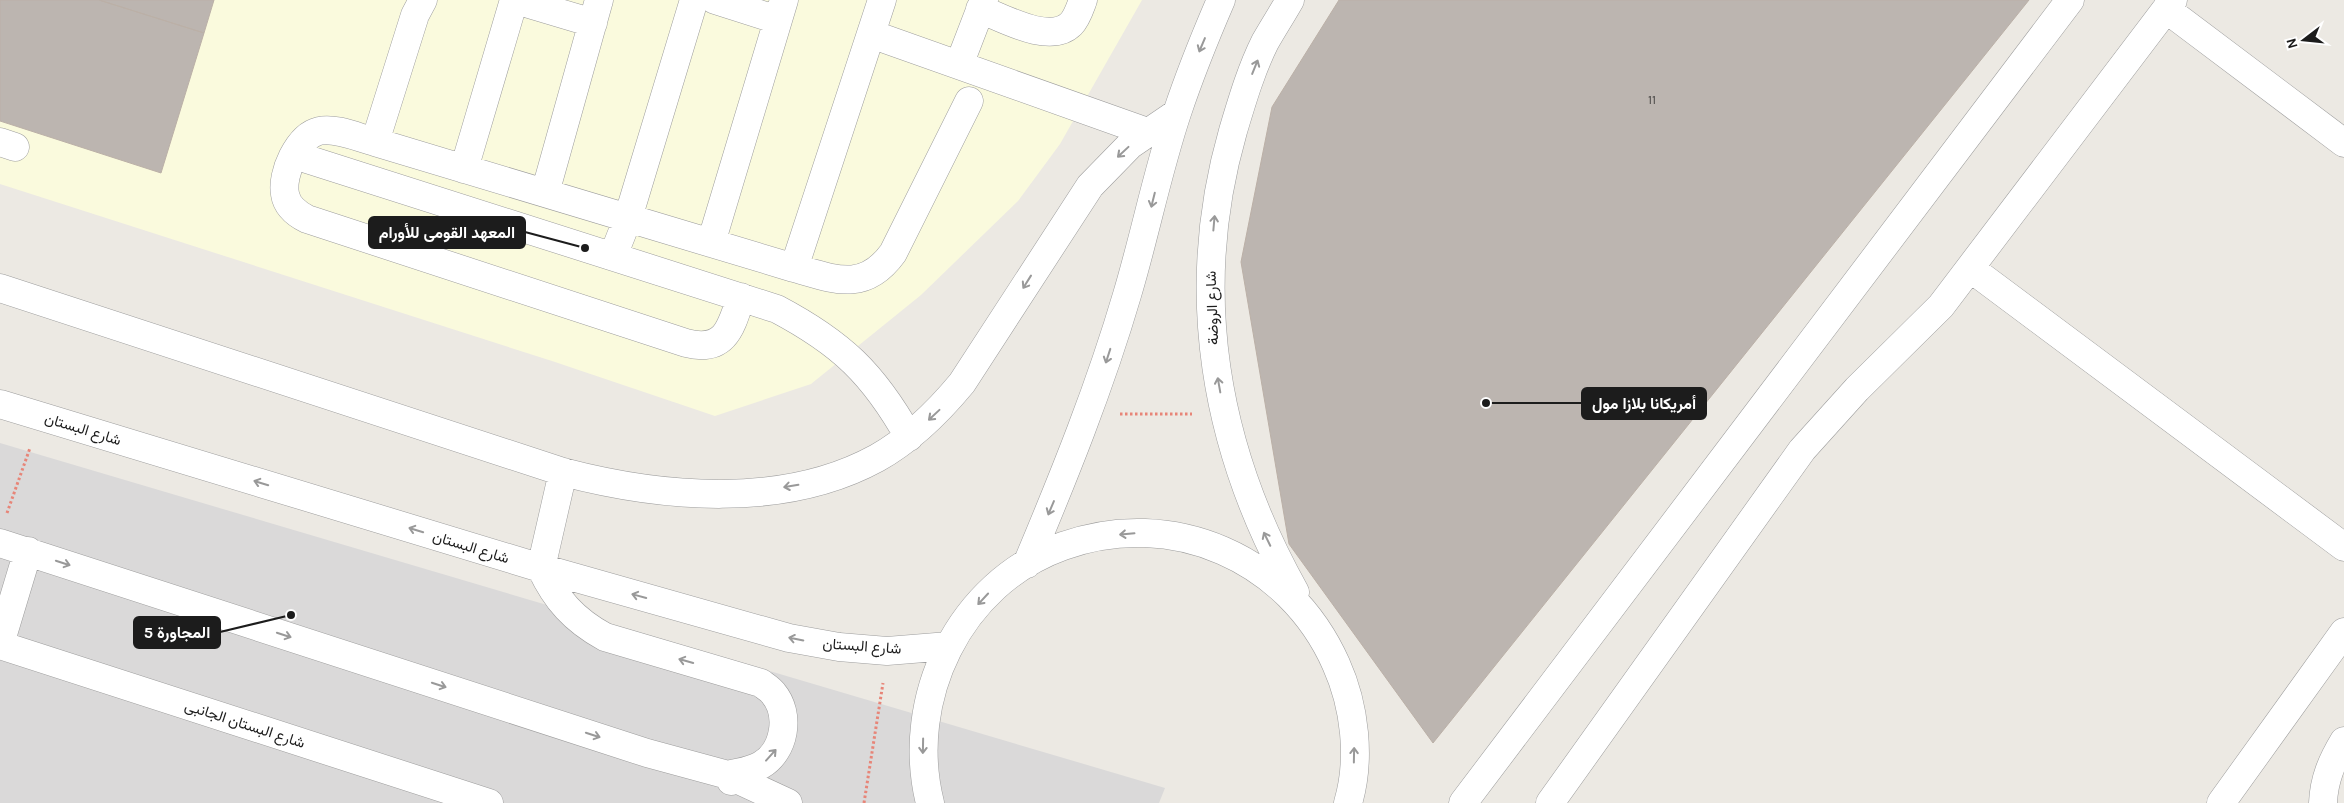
<svg xmlns="http://www.w3.org/2000/svg" width="2344" height="803" font-family="Karla,Vazirmatn,sans-serif">
<style>
.residential{fill:#dad9d9}
.education{fill:#fafadd}
.building{fill:#bcb5b0;stroke:#bbb0a7}
.lines{fill:none;stroke-linecap:round;stroke-linejoin:round}
.minor-casing{stroke:#9d9d9d;stroke-width:29}
.path{stroke:#e78578;stroke-width:3;stroke-dasharray:2.5 2.5;stroke-linecap:butt}
.minor{stroke:#fff;stroke-width:28}
.oneway{stroke:#999}
.labels{text-anchor:middle;dominant-baseline:central;stroke-width:4.5;stroke-linejoin:round;paint-order:stroke}
.number-label{font-size:12px;fill:#444241}
.street-label{font-size:15px;fill:#1c1c1c;stroke:#fff}
.leader{fill:none;stroke:#1c1c1c;stroke-width:2}
.callout-dot{fill:#1c1c1c;stroke:#fff;stroke-width:2}
.callout{fill:#1c1c1c;stroke:#1c1c1c;stroke-width:2}
.callout-label{font-size:16px;text-anchor:middle;font-weight:bold;fill:#fff}
</style>
<rect width="100%" height="100%" fill="#ece9e3"/>
<path class="residential" d="M0,443l1165,345 -6,15h-1159z"/>
<path class="education" d="M0,0h1142l-82,144 -42,57 -97,94 -110,89 -96,32 -163,-55 -552,-177z"/>
<path class="building" d="M0,0h99l105,33 -43,140 -161,-52z
M99,0h115l-10,33z
M1339,0h690l-596,743 -144,-199 -48,-282 31,-155z"/>
<g class="lines">
<defs>
<path id="minor" d="M516,0l77,23
M715,0l63,20
M1290,0c-8,14 -17,28 -25,42 -14,28 -23,59 -32,89 -46,160 -19,317 62,461
M980,9c23,9 70,36 91,15 6,-6 9,-16 12,-24
M2166,9l178,134
M871,34l276,98
M959,65l25,-65
M0,142l15,5
M375,142l40,-127 8,-15
M294,155l483,154c64,34 96,64 132,128
M464,169l50,-169
M545,193l54,-193
M711,243l73,-243
M613,256l15,-38 66,-218
M794,268l88,-268
M1970,268l374,279
M0,288l563,184c99,26 221,37 314,-14 34,-19 61,-46 85,-75l128,-197 40,-41 47,-32
M741,297c-10,31 -16,56 -55,46l-379,-124c-10,-5 -20,-12 -22,-25 -4,-20 13,-58 34,-63 17,-4 40,7 56,11l419,126c40,11 70,25 99,-15l76,-152
M0,404l541,164 248,70 50,9 48,4 62,-5
M563,472l-22,96c15,32 33,52 64,69l156,46c4,3 9,6 12,10 18,21 12,58 -12,72 -10,6 -22,7 -33,10l3,6
M0,543l647,210 81,22 60,28
M1027,564c37,-88 73,-177 100,-269 18,-60 30,-122 50,-182 13,-39 28,-76 44,-113
M0,644l28,-93
M0,645l489,158
M930,803c-26,-104 29,-220 133,-257 109,-39 226,12 273,118 19,42 25,95 12,139
M1463,803l607,-803
M1550,803l252,-353 55,-61 84,-83 232,-306
M2221,803l123,-171
M2323,803c1,-24 9,-42 21,-62"/>
</defs>
<use href="#minor" class="minor-casing"/>
<path class="path" d="M1120,414h72
M7,513l23,-65
M864,803l19,-120"/>
<use href="#minor" class="minor"/>
</g>
<defs><path id="oneway-shaft" d="M-6 0H5M1.5-3L5.5 0L1.5 3" fill="none" stroke-width="1.6" stroke-linecap="round" stroke-linejoin="round" transform="scale(1.25)"/></defs>
<g class="oneway">
<use href="#oneway-shaft" transform="translate(1202 45) rotate(113)"/>
<use href="#oneway-shaft" transform="translate(1255 67) rotate(-68)"/>
<use href="#oneway-shaft" transform="translate(1123 152) rotate(137)"/>
<use href="#oneway-shaft" transform="translate(1153 200) rotate(104)"/>
<use href="#oneway-shaft" transform="translate(1214 223) rotate(-85)"/>
<use href="#oneway-shaft" transform="translate(1027 282) rotate(122)"/>
<use href="#oneway-shaft" transform="translate(1108 356) rotate(108)"/>
<use href="#oneway-shaft" transform="translate(1219 385) rotate(-100)"/>
<use href="#oneway-shaft" transform="translate(934 415) rotate(137)"/>
<use href="#oneway-shaft" transform="translate(261 483) rotate(-163)"/>
<use href="#oneway-shaft" transform="translate(791 486) rotate(171)"/>
<use href="#oneway-shaft" transform="translate(1051 508) rotate(113)"/>
<use href="#oneway-shaft" transform="translate(416 530) rotate(-163)"/>
<use href="#oneway-shaft" transform="translate(1127 534) rotate(175)"/>
<use href="#oneway-shaft" transform="translate(1267 539) rotate(-116)"/>
<use href="#oneway-shaft" transform="translate(63 563) rotate(18)"/>
<use href="#oneway-shaft" transform="translate(639 596) rotate(-165)"/>
<use href="#oneway-shaft" transform="translate(983 599) rotate(133)"/>
<use href="#oneway-shaft" transform="translate(284 635) rotate(18)"/>
<use href="#oneway-shaft" transform="translate(796 639) rotate(-169)"/>
<use href="#oneway-shaft" transform="translate(686 661) rotate(-164)"/>
<use href="#oneway-shaft" transform="translate(439 685) rotate(18)"/>
<use href="#oneway-shaft" transform="translate(593 735) rotate(18)"/>
<use href="#oneway-shaft" transform="translate(923 746) rotate(91)"/>
<use href="#oneway-shaft" transform="translate(771 755) rotate(-48)"/>
<use href="#oneway-shaft" transform="translate(1354 755) rotate(-89)"/>
</g>
<g class="labels">
<g class="number-label">
<text x="1652" y="100">11</text>
</g>
<g class="street-label">
<text transform="translate(1212 308) rotate(-92)">شارع الروضة</text>
<text transform="translate(83 429) rotate(17)">شارع البستان</text>
<text transform="translate(471 547) rotate(17)">شارع البستان</text>
<text transform="translate(862 646) rotate(4)">شارع البستان</text>
<text transform="translate(245 724) rotate(18)">شارع البستان الجانبى</text>
</g>
</g>
<path class="leader" d="M585 248L525 232M1486 403L1582 403M291 615L220 632"/>
<g class="callout-dot">
<circle cx="585" cy="248" r="5"/>
<circle cx="1486" cy="403" r="5"/>
<circle cx="291" cy="615" r="5"/>
</g>
<g class="callout">
<rect x="369" y="217" width="156" height="31" rx="5"/>
<rect x="1582" y="388" width="124" height="31" rx="5"/>
<rect x="134" y="617" width="86" height="31" rx="5"/>
</g>
<g class="callout-label">
<text x="447" y="238">المعهد القومى للأورام</text>
<text x="1644" y="409">أمريكانا بلازا مول</text>
<text x="177" y="638">المجاورة 5</text>
</g>
<g transform="translate(2304 40) rotate(254)" stroke="#ffffff" stroke-width="4" paint-order="stroke">
<path d="M0-4L9 19L0 12L-9 19Z" fill="#1c1c1c"/>
<text y="-8" font-size="14" font-weight="bold" text-anchor="middle" fill="#1c1c1c">N</text>
</g>
</svg>
